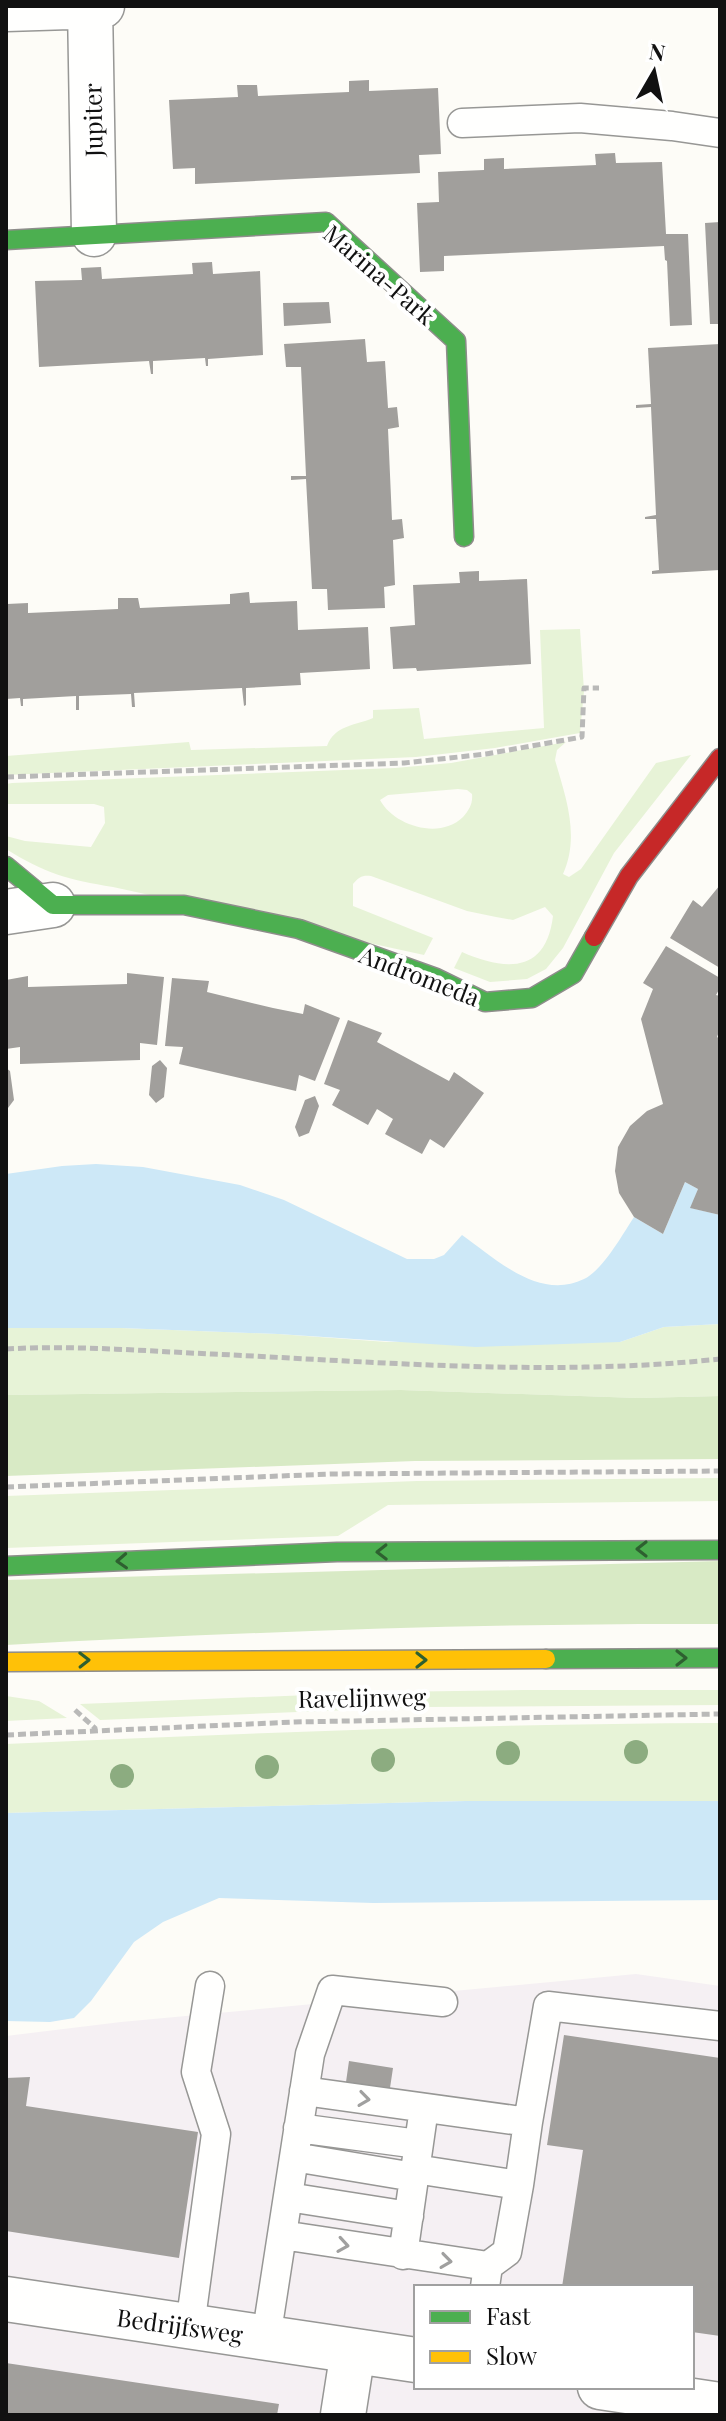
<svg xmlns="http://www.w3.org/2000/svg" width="726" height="2421" font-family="'Playfair Display',serif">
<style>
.industrial{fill:#f5f0f3;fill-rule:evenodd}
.green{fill:#e7f3d7;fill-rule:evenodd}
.forest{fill:#d8eac5}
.water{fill:#cde8f7}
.building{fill:#a19f9c}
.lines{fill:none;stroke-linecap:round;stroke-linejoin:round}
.lane-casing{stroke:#979795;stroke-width:31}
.street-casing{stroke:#979795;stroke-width:47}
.fast-casing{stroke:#8e8d8b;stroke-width:21}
.slow-casing{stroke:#8e8d8b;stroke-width:21}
.jam-casing{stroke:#8e8d8b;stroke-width:21}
.path{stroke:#b9b9b8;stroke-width:5;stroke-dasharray:8 4;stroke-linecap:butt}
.lane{stroke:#fffffe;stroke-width:28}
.street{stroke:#fffffe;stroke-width:44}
.fast{stroke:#4caf50;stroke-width:18}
.slow{stroke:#ffc107;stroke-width:18}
.jam{stroke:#c62828;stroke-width:18}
.tree{fill:#8cac80}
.oneway{stroke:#2e6030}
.oneway2{stroke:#a0a09f}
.labels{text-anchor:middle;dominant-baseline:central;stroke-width:8;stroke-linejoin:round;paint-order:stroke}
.street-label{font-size:24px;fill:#111;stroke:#fff}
</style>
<rect width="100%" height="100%" fill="#fdfcf7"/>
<path class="industrial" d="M636,1974l84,12v429h-714v-379l115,-14zM416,2287h276v100h-276z"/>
<path class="green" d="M580,629l4,62 -4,42 -85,15 -79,9 -410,18v-19l183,-14 2,8 136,-4c8,-21 27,-20 46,-28v-8l46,-2 5,31 120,-11 -4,-98z
M566,742l-9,8 -2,10c11,38 25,76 8,114l6,3 12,-8 75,-106 35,-8 -77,98 -51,95 -17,21 -19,10 -37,3 -36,-14 8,-16c43,19 84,22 91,-36l-8,-9 -32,13 -17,-3 -29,-6 -96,-35c-9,-1 -12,1 -18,8v22l80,32 -9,17 -311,-68c-44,-7 -69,-14 -107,-38v-13l19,5 66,6 14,-24 -1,-16 -10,-3h-88v-20l6,-1 383,-15 56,-5zM458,789l9,1 5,4c1,10 -3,16 -9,23 -23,23 -69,9 -83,-17l8,-5z
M720,1324v72l-82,2 -237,-8 -395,5v-67h115l157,6 109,8h233l44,-15z
M720,1478v23l-332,4 -50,31 -332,12v-52l411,-15z
M524,1690h196v15l-297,2 -323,13 -20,-16 305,-12z
M6,1696l33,5 28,17 -61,3z
M720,1723v78h-254l-460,12v-69c238,-11 476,-20 714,-21z"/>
<path class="forest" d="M401,1390l237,8 82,-2v63l-305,2 -409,15v-81z
M720,1561v63c-238,-1 -476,8 -714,21v-65z"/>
<path class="water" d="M96,1164l47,3 97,18 44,15 123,59h27l10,-4 18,-20c34,24 77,66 122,44 18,-8 39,-45 50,-62l29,17 22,-52 13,7 -7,19 29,7v109l-56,3 -44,15 -144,5 -198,-13 -157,-6h-115v-154l56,-8z
M466,1801h254v99l-347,3 -154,-5 -56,24 -29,20 -43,59 -17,17 -24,4 -44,-1v-208z"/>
<path class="building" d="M369,80v11l69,-3 3,66 -22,1 1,18 -225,11v-16l-22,1 -4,-69 69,-3 -1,-12h20l1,11 91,-4v-11z
M615,153l1,10 46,-1 4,72h22l4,91 -22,1 -3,-65 -2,-1 -1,-14 -220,10v15l-24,1 -3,-69 22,-1 -1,-30 46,-2v-11l20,-1v11l92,-4 -1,-11z
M720,222v102h-10l-5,-101z
M212,262l1,12 47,-3 3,84 -55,4v7h-2l-1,-8 -52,3v13h-2l-2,-13 -110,6 -4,-86 47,-1 -1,-12 20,-1 1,12 91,-5 -1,-11z
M329,302l2,21 -47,3 -1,-23z
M365,339l2,23 18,-1 3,47 9,-1 2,20 -11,2 4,91 10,-1 2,19 -11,2 2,45 -11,2 1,21 -57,2 -1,-21h-15l-6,-110 -15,1v-4h15l-5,-109h-15l-2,-23z
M720,344v226l-68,4v-3l7,-1 -3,-51h-11v-2l11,-2 -5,-108 -15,1v-3l15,-1 -3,-56z
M479,571v10l48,-2 4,85 -114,7 -1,-3 -23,1 -3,-42 25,-2 -2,-40 47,-2 -1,-11z
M249,592l1,11 47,-2 1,29 70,-3 2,42 -70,4 1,12 -55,3v17l-2,1 -2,-18 -108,5 1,14h-3l-1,-13 -52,2v14h-3v-14l-53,3v7h-2l-1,-8 -14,1 1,-95 21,-1v10l90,-4v-11h20l2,10 90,-4v-10z
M720,885v83l-50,-30 23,-38 9,7z
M666,946l54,32v10l-4,7 4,1v33l-3,8 3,2v176l-30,-7 8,-19 -13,-7 -22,52 -29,-17 -15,-24 -4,-22 3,-24 12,-21 17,-15 16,-7 -22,-85 12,-30 -10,-6z
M127,973l37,4 -7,68 -17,-2v17l-120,4v-17l-14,2v-69l22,-4v11l99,-3z
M172,978l37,3 -2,11 66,16 30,6 2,-10 35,14 -25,63 -16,-6 -3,16 -117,-27 4,-17 -18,-1z
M348,1020l34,13 -5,9 26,14 46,25 5,-9 30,21 -40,55 -14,-9 -8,15 -37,-20 8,-15 -16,-10 -9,16 -36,-20 8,-15 -16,-6z
M160,1060l7,8 -3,29 -8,6 -7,-8 3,-29z
M6,1068l4,3 4,29 -6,8 -2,-2z
M315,1096l4,10 -5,14 -5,13 -10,4 -4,-10 10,-27z
M564,2035l156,23v278l-28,-4v-45h-130l21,-137 -36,-5z
M349,2061l44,7 -3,20 -44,-6z
M30,2077l-4,29 172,26 -19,126 -173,-27v-153z
M6,2363l273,41 -2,11h-271z"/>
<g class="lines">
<defs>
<path id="lane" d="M462,123l118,-5 92,8 48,7
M304,2091l224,31 -9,63
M528,2122l20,-116 172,20
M298,2128l120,16
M294,2157l120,20
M415,2169l104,16 -12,67 -19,14 -3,21
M288,2197l121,19
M282,2235l206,31
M403,2255l21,-147
M190,2326l26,-192 -20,-62 14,-86
M266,2338l44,-284 22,-64 111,12"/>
<path id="street" d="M90,6l4,228
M6,9l96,-3
M6,912l47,-7
M6,2299l410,61
M600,2387l120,18
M343,2415l10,-64"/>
<path id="fast" d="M6,240l320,-18 130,119 8,196
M6,866l47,39h131l115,24 137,49 49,24 47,-4 41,-24 21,-37
M6,1566l331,-14 383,-2
M546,1659l174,-1"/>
<path id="slow" d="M6,1662l540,-3"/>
<path id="jam" d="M594,937l35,-61 91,-118"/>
</defs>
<use href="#lane" class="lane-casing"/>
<use href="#street" class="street-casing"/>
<use href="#fast" class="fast-casing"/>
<use href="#slow" class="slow-casing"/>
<use href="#jam" class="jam-casing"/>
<path class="path" d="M6,777l398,-14 82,-9 96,-17 2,-49h15
M6,1349c68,-4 138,2 206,5 169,8 339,23 508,5
M6,1487l324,-13 390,-3
M75,1710l21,19
M6,1735l289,-13 425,-8"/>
<use href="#lane" class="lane"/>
<use href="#street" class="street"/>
<use href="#fast" class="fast"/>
<use href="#slow" class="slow"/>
<use href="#jam" class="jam"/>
</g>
<g class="tree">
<circle cx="636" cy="1752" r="12"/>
<circle cx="508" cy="1753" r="12"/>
<circle cx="383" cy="1760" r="12"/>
<circle cx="267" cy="1767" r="12"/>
<circle cx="122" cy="1776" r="12"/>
</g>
<defs><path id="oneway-chevron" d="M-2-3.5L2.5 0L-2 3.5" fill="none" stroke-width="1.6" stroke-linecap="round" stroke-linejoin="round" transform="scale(2)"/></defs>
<g class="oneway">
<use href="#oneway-chevron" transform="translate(642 1549) rotate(180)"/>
<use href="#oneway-chevron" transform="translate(382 1552) rotate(179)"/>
<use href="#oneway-chevron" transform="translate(122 1561) rotate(177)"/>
<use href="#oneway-chevron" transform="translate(681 1658)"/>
<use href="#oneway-chevron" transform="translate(84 1660) rotate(-1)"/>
<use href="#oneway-chevron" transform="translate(421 1660)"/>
</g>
<g class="oneway2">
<use href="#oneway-chevron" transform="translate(364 2099) rotate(8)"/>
<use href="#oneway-chevron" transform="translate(343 2245) rotate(9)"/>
<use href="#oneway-chevron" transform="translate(446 2261) rotate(8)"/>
</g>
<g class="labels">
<g class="street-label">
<text transform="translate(92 120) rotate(-91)">Jupiter</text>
<text transform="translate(380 274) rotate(41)">Marina-Park</text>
<text transform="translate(420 975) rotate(21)">Andromeda</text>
<text transform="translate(362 1697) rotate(-1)">Ravelijnweg</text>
<text transform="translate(180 2325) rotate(8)">Bedrijfsweg</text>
</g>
</g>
<rect width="726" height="2421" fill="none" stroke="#111111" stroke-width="16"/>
<rect x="414" y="2285" width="280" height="104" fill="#ffffff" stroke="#a0a0a0" stroke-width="2"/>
<rect x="430" y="2311" width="40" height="12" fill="#4caf50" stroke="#a0a0a0" stroke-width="2"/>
<text x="486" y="2325" font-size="24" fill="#111111">Fast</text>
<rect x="430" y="2351" width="40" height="12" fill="#ffc107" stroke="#a0a0a0" stroke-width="2"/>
<text x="486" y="2365" font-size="24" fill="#111111">Slow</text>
<g transform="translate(654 72) rotate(9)" stroke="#ffffff" stroke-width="6" paint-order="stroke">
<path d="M0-6L14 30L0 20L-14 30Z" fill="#111111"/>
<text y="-12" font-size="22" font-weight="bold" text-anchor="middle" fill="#111111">N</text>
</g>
</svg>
